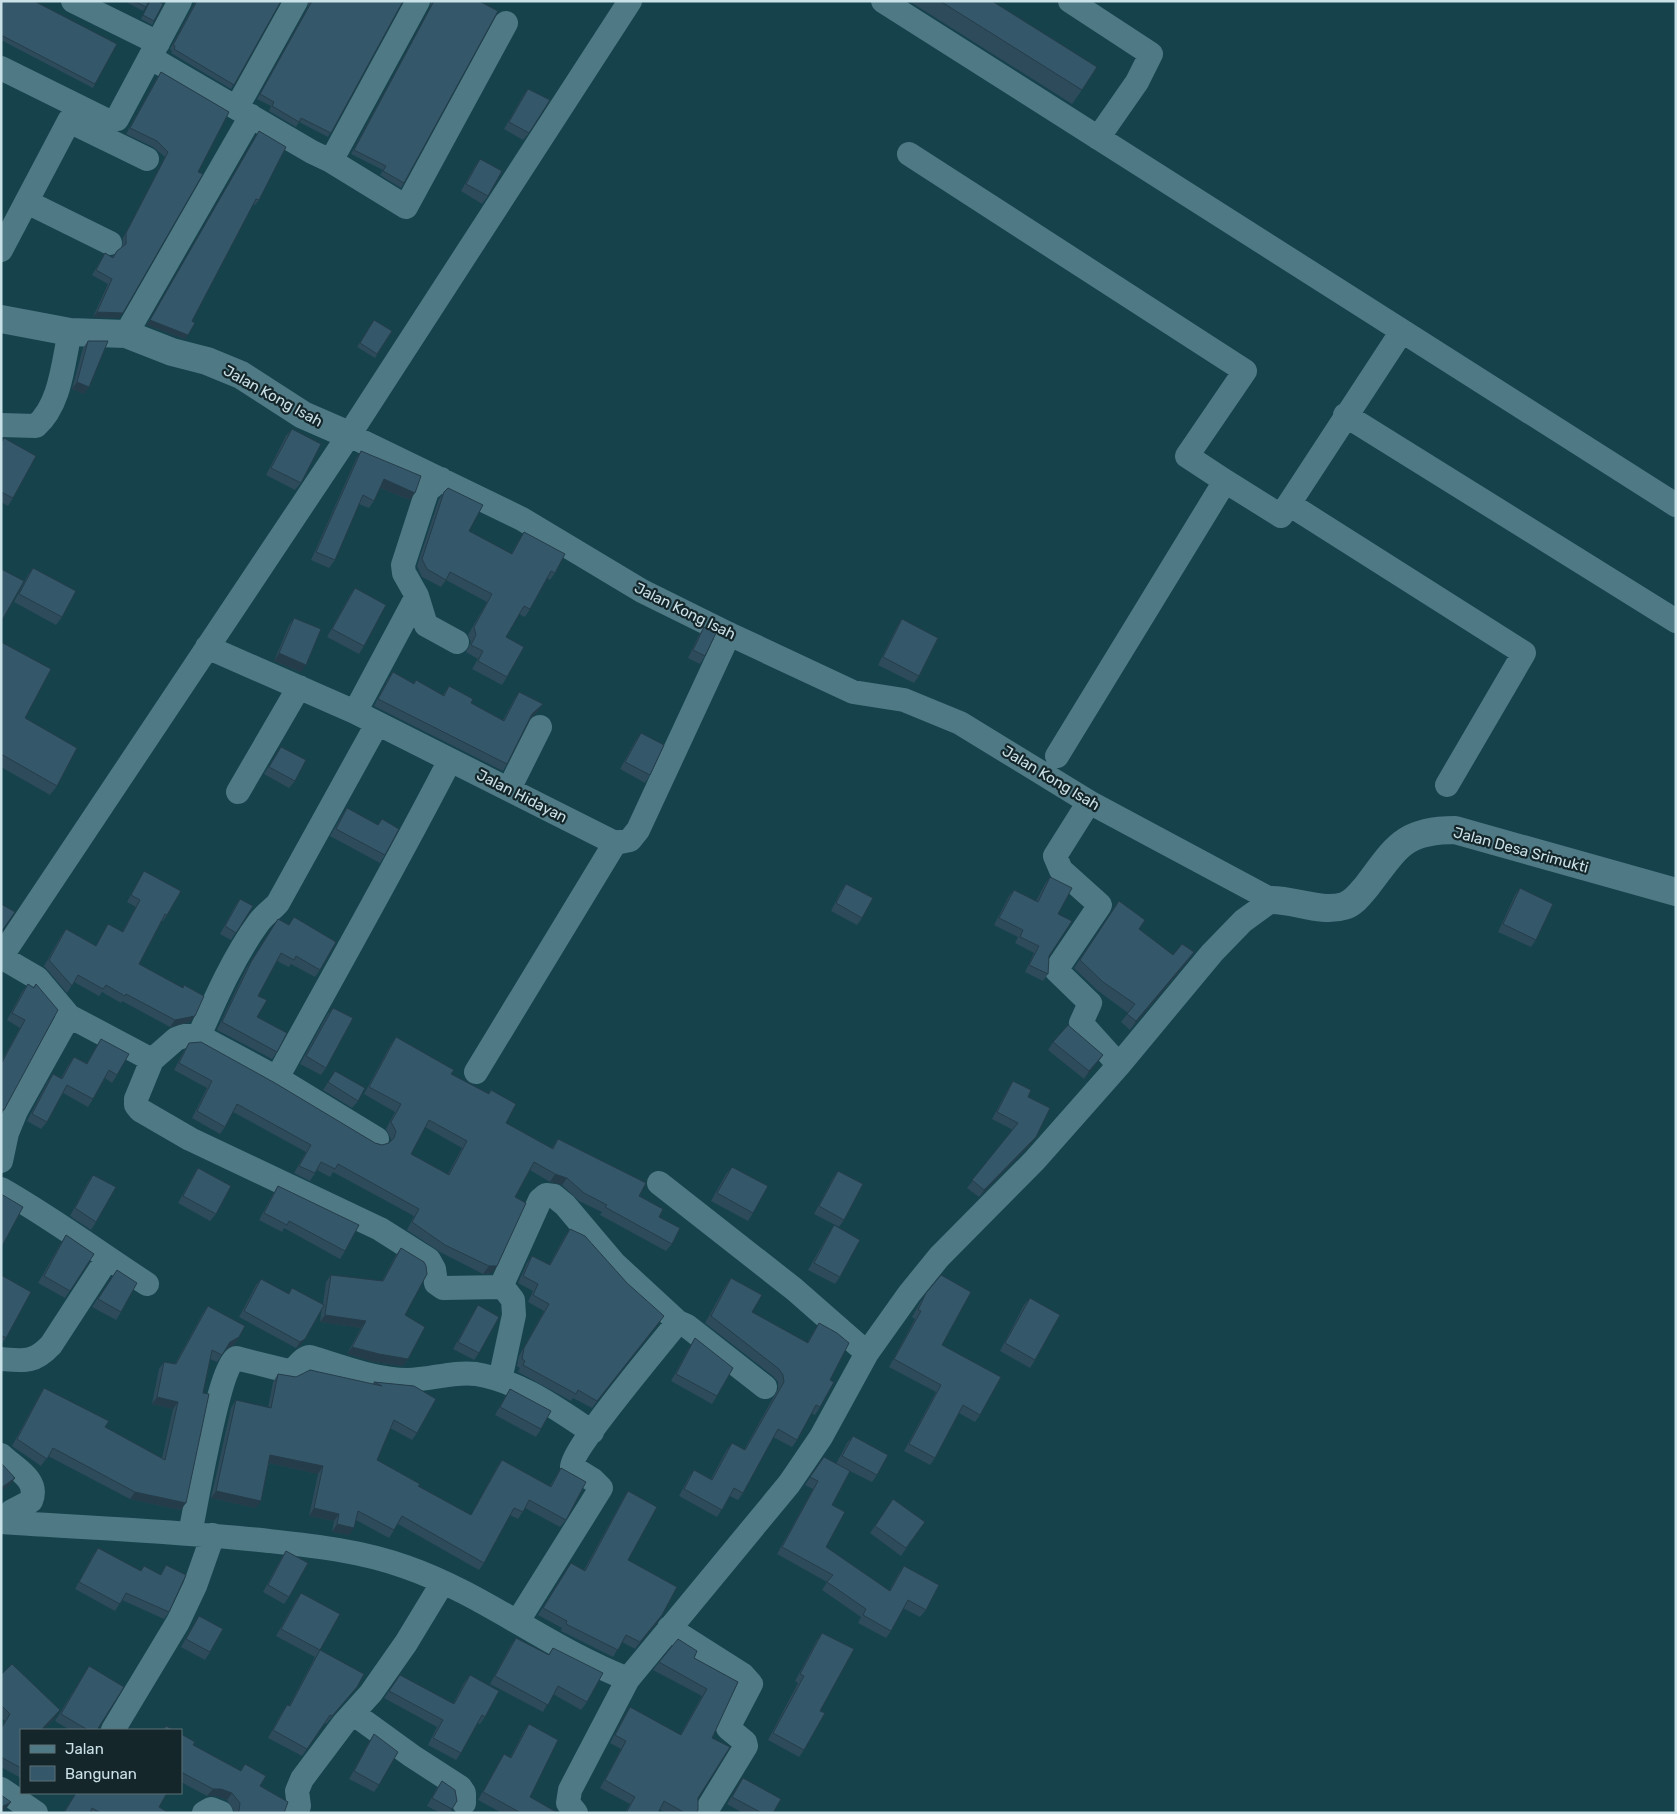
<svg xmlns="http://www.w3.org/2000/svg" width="1677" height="1814" font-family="Rubik,sans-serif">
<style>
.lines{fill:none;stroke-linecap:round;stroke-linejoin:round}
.minor{stroke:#4f7a85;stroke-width:24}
.tertiary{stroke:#4f7a85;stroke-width:28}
.wall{fill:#2e4b5b;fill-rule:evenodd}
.shaded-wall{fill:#253d4a}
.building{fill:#35576a;stroke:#253d4a;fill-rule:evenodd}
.labels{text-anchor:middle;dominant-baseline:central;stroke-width:4.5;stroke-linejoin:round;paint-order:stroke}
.street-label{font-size:15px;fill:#cae1e7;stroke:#14262a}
</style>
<rect width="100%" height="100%" fill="#16424c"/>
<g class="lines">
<path class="minor" d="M73,1l85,42
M883,1l793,504
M1070,1l81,53 -14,28 -39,56
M151,58l161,94 19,9 87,-160
M1,68l105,52 11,-1 63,-118
M237,107l59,-106
M909,154l336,217 -58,85 38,25
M331,161l75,46 100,-184
M27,202l83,41
M1,250l68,-129 78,38
M126,334l125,-218
M1345,415l331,206
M1,425l35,1c25,-22 27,-64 34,-94
M1289,504l235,149 -77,132
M417,596l-13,-23 -1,-8 24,-74 14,-12
M207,647l148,65 260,131 15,-3 8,-10 91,-196
M355,712l62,-116 9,29 31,17
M1057,756l168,-275 56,35 121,-185
M509,789l31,-62
M238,792l61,-105
M1089,802l-34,54 6,14 39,35 -44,65 34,33 -9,20 38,42
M1,957l348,-522 281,-434
M1,957l36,21 32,38 83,44 -16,39v6l4,5 50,29 190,90 49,31 5,9 2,14 7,5 60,-1
M199,1036c17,-39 35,-80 60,-114 5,-7 13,-12 19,-19l99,-179
M152,1060l24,-21 8,-3h15l78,42 100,61
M476,1072l139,-229
M277,1078c58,-106 118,-211 173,-318
M1,1161l6,-28 9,-22 53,-95
M659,1183l135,106 73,64
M1,1189c51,29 97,63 146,95
M1,1359c24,2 33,4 50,-14l56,-86
M500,1380l14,-65 -1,-15 -10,-13 1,-7 36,-80 6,-5 8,1 11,9 49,58 64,59
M1,1455c13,13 39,24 30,46l-19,10 -11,10
M1,1522c89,6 179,9 268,19 46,5 93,10 137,26 78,27 144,82 222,112l161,-195 32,-47 46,-84 42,-59 30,-37 96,-97 84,-95 93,-112 31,-32 29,-21 -183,-98 -129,-79 -56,-23 -51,-8 -124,-58 -87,-43 -120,-72 -173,-84
M190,1534c6,-28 28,-164 46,-176l52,13c10,-1 12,-13 22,-14 31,9 65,23 97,23 23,0 46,-9 69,-6 43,7 80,34 116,58
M518,1621l83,-133 -8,-8 -21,-13c-1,-17 90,-125 106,-145l9,4 78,61
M669,1628l74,47 8,9 -23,44 17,14 1,4 -41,67
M354,1714l58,42 48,31 4,6v10
M113,1730l65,-108 17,-36 18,-51
M1,1789l35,24
M204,1813l7,-4 10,4
M296,1813l3,-7 -2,-15 5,-12 42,-56 27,-30 35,-50 37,-61
M576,1813l-8,-10 2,-13 58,-111"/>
<path class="tertiary" d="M1,319l69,13 56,2 46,18 35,9 34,14 62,40 46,20
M1272,900c23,0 50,13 72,6 10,-3 17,-13 23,-20 29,-38 36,-56 88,-56l221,62"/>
</g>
<path class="wall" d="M1,1l94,83 -2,4 -92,-48z
M124,1h25l-6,10z
M150,1h8l-4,20 -2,4 -11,-6z
M196,1h85l-50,88 -60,-36 1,-2 -2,-2z
M308,1h95l-75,136 -29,-15 -3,5 -27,-16 2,-5 -14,-7 51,-92z
M431,1h48l-75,182 -3,5 -21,-13 3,-5 -32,-16 79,-146z
M909,1h83l90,89 -10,14z
M161,72l68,40 -110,206 -26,-1 15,-33 -16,-9 13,-22 7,4 5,-6 5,-4 1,-9 42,-81 -12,-10 -27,-13 31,-56z
M528,89l1,44 -6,7 -19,-11 19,-33z
M259,131v69l-4,5 -2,-1 -61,117 -7,18 -38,-14z
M480,159l8,37 -6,8 -21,-13 14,-25z
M374,320l18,11 -17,27 -18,-11z
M88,341l1,46 -5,7 -12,-5 11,-41z
M292,429l9,54 -6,7 -29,-15 20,-39z
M4,438l9,60 -5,8 -7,-4v-60z
M361,451l49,49 -30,-12 -6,13 -5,7 -10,-4 -24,56 -6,8 -18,-8 45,-101z
M444,492l25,39 42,23 13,-22 31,41 -5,7 -3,-2 -17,31 -5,8 -6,-3 -13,23 1,40 -5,8 -30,-16 6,-10 -12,-7 5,-10 -3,-7 19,-33 -41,-22 -5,7 -19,-10 -5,-11 22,-67z
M33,568l29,49 -6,8 -42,-23 14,-27z
M355,588l9,58 -5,8 -32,-17 23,-42z
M294,618l7,54 -27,-11 15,-36z
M902,619l17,57 -5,7 -36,-18 19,-38z
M704,627l1,29 -5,8 -12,-6 11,-23z
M1,642l24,76 32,68 -7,9 -49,-28z
M393,672l21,12 2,-4 27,15 6,-9 22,17 32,17 12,-22 4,-6 19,19 -8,7 -23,46 -4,7 -129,-65 14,-27z
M641,733l9,42 -5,8 -25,-14 16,-29z
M281,747l14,34 -6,7 -25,-14z
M347,808l31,17 4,-6 3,36 -5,8 -50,-27 12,-20z
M144,871l23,44 -4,6h-1l-23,43 51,58 -20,5 -48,-26 -1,2 -19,-11 -3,4 -25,-14 -7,11 -23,-27 17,-30 5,-7 30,17 12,-22 14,8 14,-25 -9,-5 13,-24z
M1050,877l8,37 -9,42 -1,18 -5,7 -18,-9 9,-19 -19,-10 3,-6 -24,-12 15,-29 5,-6 22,11 9,-17z
M846,884l16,34 -5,7 -26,-14 10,-20z
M1520,888l16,52 -5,7 -33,-15 17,-37z
M240,899l13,7 -22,34 -11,-6 15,-28z
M1119,901l20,28 34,26 21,-3 -6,9 -58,69 -9,-8 7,-9 -31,-23 -23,-22z
M294,917l26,53 -5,7 -24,-13 -2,3 -12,-6 -19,35 -1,21 20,35 -5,7 -55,-29 29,-61 27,-42 16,-2z
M28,984l5,3 3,-3 -32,126 -3,4v-52l19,-34 -13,-8 15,-28z
M333,1008l-7,60 -5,7 -21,-11 27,-49z
M396,1037l55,37 37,20 3,-4 15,33 46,25 6,-9 81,57 20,21 13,27 -6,7 -66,-36 2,-3 -23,-11 -17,-16 -12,-3 -20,-12 -15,27 -23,76 -9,1 -43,-22 -33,-22 7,-14 -81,-44 -3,5 -13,-7 -7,11 -16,-8 12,-21 -73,-40 -8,15 -5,7 -28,-16 15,-30 -33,-18 10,-19 5,-8 186,100 7,2 8,-2 1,-4 -5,-10 9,-17 -31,-18 27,-50zM425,1127l37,21 -14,26 -37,-20z
M101,1039l16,36 -5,8 -7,-5 -12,21 -5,8 -25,-14 -16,29 -6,7 -14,-8 21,-40 5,-7 8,4 8,-14 5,-7 13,6 9,-16z
M1053,1042l50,13 -19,24 -36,-29z
M335,1071l23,30 -6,7 -29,-18z
M1013,1081l15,16 3,47 -52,53 -12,-9 46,-58 -21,-11 16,-30z
M732,1167l21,46 -5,8 -37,-20 15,-27z
M198,1168l18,46 -6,7 -32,-18 15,-27z
M838,1171l6,49 -5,7 -25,-13 19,-36z
M93,1175l3,47 -5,8 -21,-14 18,-34z
M278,1186l67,65 -5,8 -56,-31 -2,4 -23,-12 14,-26z
M834,1225l6,52 -5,7 -27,-14 21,-37z
M570,1229l89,94 -67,85 -19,-10 -2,3 -53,-29 2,-4 -3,-2 2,-10 25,-45 -16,-9 5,-11 -15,-8 9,-20 5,-7 17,9 16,-29z
M66,1235l28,19 -29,44 -27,-15 23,-40z
M401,1248l7,111 -5,7 -29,-4 -27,-8 14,-26 -41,-6 2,-15 -22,39 -4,2 -57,-31 17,-32 5,-6 27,15 4,-6 31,16 3,-22 5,-7 51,6 14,-26z
M117,1270l4,42 -5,8 -24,-13z
M1,1275l5,63 -5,7z
M731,1278l21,34 55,31 7,-12 5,-8 11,57 -10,27 -5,8 -4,-2 -14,27 -5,7 -19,-10 -30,56 -5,7 -8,-4 -13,21 -38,-21 10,-19 5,-7 17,9 15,-28 6,-8 12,7 34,-61v-7l-5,-6 -68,-53 21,-38z
M926,1293l16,52 38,70 -5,7 -16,-9 -24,45 -5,7 -26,-14 32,-59 -47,-25 26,-48 -3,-2 9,-16z
M1030,1298l5,62 -5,8 -30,-17 24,-46z
M478,1305l1,48 -5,7 -21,-11 20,-36z
M208,1306l31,31 -5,8 -9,5 -8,12 -7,-3 -7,34 -22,117 -51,-11 -82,-43 -7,10 -29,-20 27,-50 5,-8 61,39 57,31 11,-49 -21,-5 7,-35 5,-7 11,2 28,-51z
M695,1338l22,58 -5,8 -41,-23 19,-35z
M278,1374l18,3 76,7 2,-2 40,4 3,47 -5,7 -22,-12 -13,32 41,26 53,29 26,-48 5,-7 48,26 11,-18 5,52 -6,7 -35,-19 -7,11 -8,-4 -26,48 -5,7 -81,-46 -9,14 -33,-18 -7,15 -17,-3 2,-11 -25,-5 9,-42 -49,-11 -13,45 -45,-10 20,-90 5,-8 32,8 5,-26z
M510,1389l31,40 -5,8 -41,-22 10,-18z
M853,1436l24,39 -5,7 -36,-18 11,-21z
M824,1457l8,48 -6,42 63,44 10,-18 5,-7 22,44 -6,7 -17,-9 -12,23 -5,7 -28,-15 3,-6 -39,-27 5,-8 -50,-28 36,-65 -8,-4z
M628,1491v69l34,55 -27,34 -13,-7 -9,15 -52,-26 1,-3 -24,-13 33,-52 13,7 39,-71z
M893,1499l32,23 -24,34 -31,-23z
M98,1548l43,23 3,-5 16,9 6,-10 3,47 -5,7 -42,-19 -7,11 -40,-22 18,-34z
M286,1551l3,46 -5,7 -21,-12 18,-33z
M301,1593l19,57 31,44 -25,30 -1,-1 -23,33 -34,-18 14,-26 5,-7 2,1 26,-49 -39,-21 20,-36z
M199,1616l11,36 -5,8 -24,-13 13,-23z
M822,1633l-2,78 -16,39 -5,7 -31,-17 30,-57 -3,-2 22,-41z
M516,1638l32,17 5,-7 34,54 -6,8 -28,-16 -10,18 -53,-28 21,-39z
M694,1658l44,24 -26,56 -14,60 -2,15h-30l-7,-4 -1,4h-33l5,-9 -30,-16 21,-39 -11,-6 15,-28 5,-8 50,28 22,-39 -49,-26 6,-8z
M89,1666l8,64h-27l-15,-9z
M1,1675l54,43 -12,12h-22v48l-20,-11v-40l4,-6 -4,-3z
M400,1675l53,29 11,-21 6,-8 15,42 -5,7 -3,-1 -16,30 -5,7 -28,-15 9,-18 -53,-29z
M529,1724l1,73 28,16h-56l-24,-13 21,-38 5,-8 6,4 14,-27z
M181,1734l12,11 47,26 5,-7 15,22 24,27h-50v-2l-7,-11 -11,-4h-9l-26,-14z
M374,1734l5,51 -5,7 -25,-13 20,-37z
M743,1778l30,35h-30l-16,-9z
M442,1781l10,28 -2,4h-10l-13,-7 10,-18z
M76,1793h91l-8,14 10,6h-106z"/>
<path class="shaded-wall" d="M97,312l26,1 -4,5 -26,-1z
M150,320l38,15 -3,4 -38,-14z
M77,382l12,5 -5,7 -12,-5z
M384,479l31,14 -5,7 -32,-13z
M279,653l27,12 -5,7 -27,-11z
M543,704l-5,7 -10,10 4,-7z
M1194,952l-6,9 -58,69 6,-9z
M195,1016l-5,6 -20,5 5,-7z
M1103,1055l-5,7 -14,17 5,-8z
M1036,1137l-5,7 -52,53 5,-7z
M555,1174l12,4 -5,7 -12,-3z
M489,1266h8l-5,7 -9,1z
M325,1315l41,6 -5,7 -41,-6z
M664,1316l-5,7 -67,85 5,-7z
M239,1337l-5,8 -9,5 5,-8z
M305,1339l-5,7 -4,2 4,-6z
M352,1347l56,12 -5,7 -29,-4 -27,-8z
M157,1397l21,5 -5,7 -21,-5z
M270,1455l53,11 -5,8 -53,-12z
M15,1478l-4,6 -10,7v-3z
M216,1491l45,10 -5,7 -45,-10z
M135,1492l51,11 -5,7 -51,-11z
M314,1508l25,6 -5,7 -25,-5z
M337,1524l17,4 -5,7 -17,-3z
M662,1615l-5,8 -22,26 5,-7z
M60,1710l-5,8 -12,12h-2z
M213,1789h8l11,4 -5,7 -11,-4h-9z
M11,1802l-5,7 -5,3v-5z"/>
<path class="building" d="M1,1h33l83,43 -22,40 -94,-49z
M134,1h15l-3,6z
M150,1h8l5,3 -9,17 -11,-6z
M197,1h84l-47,84 -60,-36 1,-3 -2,-1z
M311,1h92l-72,132 -30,-15 -2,4 -27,-16 2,-4 -14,-8 51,-91z
M434,1h45l19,10 -94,172 -21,-12 3,-5 -32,-16z
M940,1h52l105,66 -15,23z
M161,72l68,40 -31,60 5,2 -80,139 -26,-1 15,-33 -16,-9 9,-17 8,5 4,-7 9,-7v-11l42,-81 -11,-11 -27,-13z
M528,89l22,11 -21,33 -20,-11z
M259,131l27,16 -27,53 -3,-1 -64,122 3,2 -7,12 -38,-15z
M480,159l22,12 -14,25 -22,-12z
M374,320l18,11 -15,23 -17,-11z
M88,341h20l-19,46 -12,-5z
M292,429l29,15 -20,39 -30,-15z
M4,438l32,18 -23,42 -12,-6v-49z
M361,451l60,25 -6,17 -31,-14 -10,22 -11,-6 -28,65 -19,-8z
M448,488l35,17 -14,26 43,23 12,-22 41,22 -10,19 -4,-2 -21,38 -6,-3 -18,31 18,10 -17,30 -29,-16 5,-10 -12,-6 5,-10 -2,-8 18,-33 -42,-22 -4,8 -19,-11 -5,-10 22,-67z
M33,568l43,23 -14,26 -43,-23z
M1,569l23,12 -23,41z
M355,588l31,17 -22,41 -32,-17z
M294,618l27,11 -15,36 -27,-12z
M902,619l36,19 -19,38 -36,-19z
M704,627l12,6 -11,23 -12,-6z
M1,642l50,27 -26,49 52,30 -20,38 -56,-32z
M393,672l21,12 2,-4 28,16 5,-10 24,13 -2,4 33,18 15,-29 24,12 -11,10 -25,50 -129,-65z
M641,733l23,12 -14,30 -25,-13z
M281,747l25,13 -11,21 -26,-14z
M347,808l31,17 4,-6 17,10 -14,26 -49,-26z
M144,871l37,20 -14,24 -2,-1 -26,50 44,24 1,-3 20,11 -9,20 -20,4 -49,-26 -1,2 -19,-11 -3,4 -25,-14 -6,11 -23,-26 17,-31 30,17 12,-22 15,8 17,-32 -9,-5z
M1050,877l22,11 -14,26 14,7 -23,35 -1,18 -19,-9 10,-19 -19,-9 3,-7 -24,-12 15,-28 24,12z
M846,884l27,14 -11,20 -26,-15z
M1520,888l33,16 -17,36 -33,-16z
M240,899l13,7 -17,27 -11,-7z
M1119,901l26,19 -6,9 34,26 9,-11 12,8 -58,69 -9,-7 8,-10 -32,-22 -23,-22z
M1,904l14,8 -14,20z
M294,917l42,25 -16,28 -24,-14 -2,4 -13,-7 -23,43 9,4 -10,17 30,16 -10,19 -55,-30 29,-60 27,-43 11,6z
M28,984l6,4 2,-4 22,26 -54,100 -3,-1v-45l24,-44 -13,-7z
M333,1008l20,10 -27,50 -20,-12z
M1068,1025l35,30 -14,16 -36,-29z
M396,1037l58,33 -3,4 38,20 2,-4 25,14 -10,19 47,26 5,-10 88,44 -7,13 24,13 -4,8 21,11 -8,16 -67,-37 2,-2 -23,-12 -17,-15 -12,-4 -21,-12 -19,35 11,6 -29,63h-8l-44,-21 -33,-23 7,-13 -81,-45 -3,5 -14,-7 -6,11 -16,-7 12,-21 -74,-41 -12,23 -28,-16 15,-30 -33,-18 10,-20 12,-1 74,41 100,60 7,2 7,-2 5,-5 2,-7 -5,-9 10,-18 -32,-17zM429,1120l38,21 -18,34 -38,-21z
M101,1039l28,15 -12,21 -8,-5 -16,29 -26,-14 -20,37 -15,-8 21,-40 9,5 12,-22 13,7z
M335,1071l30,17 -7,13 -30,-19z
M1013,1081l18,9 -3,7 22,11 -14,29 -52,53 -12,-10 46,-57 -21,-11z
M732,1167l36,19 -15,27 -36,-20z
M198,1168l33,18 -15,28 -33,-18z
M838,1171l25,13 -19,36 -25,-14z
M93,1175l23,12 -20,35 -21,-14z
M278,1186l81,39 -14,26 -56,-30 -2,4 -23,-12z
M1,1194l22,13 -22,41z
M834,1225l26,15 -20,37 -26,-14z
M570,1229l15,7 42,47 37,33 -67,85 -19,-11 -2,4 -53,-29 2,-4 -3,-2 2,-11 25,-44 -16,-9 5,-11 -15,-8 9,-20 18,9z
M66,1235l28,19 -24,37 -26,-15z
M401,1248l23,14 2,4 1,8 -22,41 20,12 -17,32 -29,-5 -27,-7 14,-26 -41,-6 6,-40 52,6z
M117,1270l20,13 -16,29 -23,-13z
M1,1275l30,17 -25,46 -5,-3z
M941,1275l30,17 -29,53 59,32 -21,38 -17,-10 -28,53 -26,-14 32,-59 -47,-26 27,-48 -3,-1 8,-17z
M731,1278l31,17 -10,17 56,31 11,-20 18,10 12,10 -19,37 4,2 -14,25 -4,-2 -19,35 -19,-11 -35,64 -9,-5 -12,22 -38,-21 10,-19 18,10 20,-37 13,7 39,-68 -1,-7 -4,-6 -68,-53z
M261,1279l28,15 3,-6 32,17 -19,34 -5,3 -56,-31z
M1030,1298l30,17 -25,45 -30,-17z
M478,1305l21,12 -20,36 -21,-11z
M208,1306l37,20 -6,11 -9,5 -8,13 -10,-5 -9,43 6,1 -23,109 -51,-11 -82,-44 -6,11 -30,-20 27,-51 65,33 -4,6 60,33 13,-58 -21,-5 7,-35 12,2z
M695,1338l38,30 -16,28 -41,-22z
M310,1370l72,16 -8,-4 40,4 22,13 -19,34 -23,-13 -17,40 43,24 -2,2 53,29 31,-55 49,27 10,-19 25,14 -20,38 -37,-20 -6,12 -9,-4 -30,55 -82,-47 -8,14 -36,-19 -4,17 -17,-4 2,-10 -25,-6 9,-42 -53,-11 -9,46 -45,-10 20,-91 35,8 7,-34 18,3z
M510,1389l41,22 -10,18 -41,-22z
M853,1436l35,19 -11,20 -35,-19z
M824,1457l26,14 -18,34 13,7 -19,35 64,44 14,-25 35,19 -13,25 -18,-10 -17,31 -28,-16 3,-6 -39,-27 6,-7 -51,-28 36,-66 -8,-4z
M1,1463l14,15 -14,10z
M628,1491l29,16 -29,53 49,27 -15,28 -22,27 -14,-7 -8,15 -52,-26 1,-3 -24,-13 28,-45 14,8z
M893,1499l32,23 -19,26 -31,-22z
M98,1548l43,23 3,-5 17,9 5,-10 20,10 -17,37 -43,-19 -6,11 -41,-22z
M286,1551l22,12 -19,34 -21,-12z
M301,1593l39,21 -20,36 -39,-21z
M199,1616l24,13 -13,23 -24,-13z
M822,1633l32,16 -34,62 5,2 -21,37 -31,-17 31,-57 -4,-2z
M516,1638l33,17 4,-7 50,25 -16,29 -29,-16 -10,19 -53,-29z
M678,1639l19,12 -3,7 44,24 -26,56 18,9 -32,51v12l-2,3h-11l-21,-12 -6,12h-32l9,-16 -30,-17 21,-39 -11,-6 15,-28 51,28 26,-46 -48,-27z
M320,1650l44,24 -7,13 -25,29 -2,-1 -23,34 -34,-19 14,-25 3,1z
M12,1664l48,46 -19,20h-20v38l-20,-11v-28l9,-15 -9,-9v-30z
M89,1666l35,21 -27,43h-9l-27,-16z
M400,1675l54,29 16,-29 29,16 -14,26 -3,-2 -21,38 -28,-15 10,-18 -54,-29z
M529,1724l29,16 -28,57 28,16h-37l-38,-21 21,-38 7,4z
M166,1726l8,4h-11z
M181,1734l14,8 -2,3 48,26 4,-7 21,12 -6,10 28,16 -4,11h-47l2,-2 1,-8 -8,-10 -11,-4h-8l-32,-17z
M374,1734l24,18 -19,33 -25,-14z
M743,1778l38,21 -8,14h-11l-30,-16z
M442,1781l13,9 2,11 -5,8 -20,-11z
M76,1793h91l-8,14 10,6h-68l-9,-5 -2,5h-26z
M1,1795l10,7 -10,5z"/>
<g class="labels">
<g class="street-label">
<text transform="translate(273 396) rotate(29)">Jalan Kong Isah</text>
<text transform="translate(685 611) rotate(26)">Jalan Kong Isah</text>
<text transform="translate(1051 778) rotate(31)">Jalan Kong Isah</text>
<text transform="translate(522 796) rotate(27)">Jalan Hidayan</text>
<text transform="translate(1521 850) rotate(15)">Jalan Desa Srimukti</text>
</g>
</g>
<rect width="1677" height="1814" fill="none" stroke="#cae1e7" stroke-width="5"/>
<rect x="20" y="1729" width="162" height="65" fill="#14262a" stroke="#5d7176"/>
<rect x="30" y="1745" width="25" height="8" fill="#4f7a85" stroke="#5d7176"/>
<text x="65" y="1754" font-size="15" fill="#cae1e7">Jalan</text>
<rect x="30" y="1766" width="25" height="15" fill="#35576a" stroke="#5d7176"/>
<text x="65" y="1779" font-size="15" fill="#cae1e7">Bangunan</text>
</svg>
